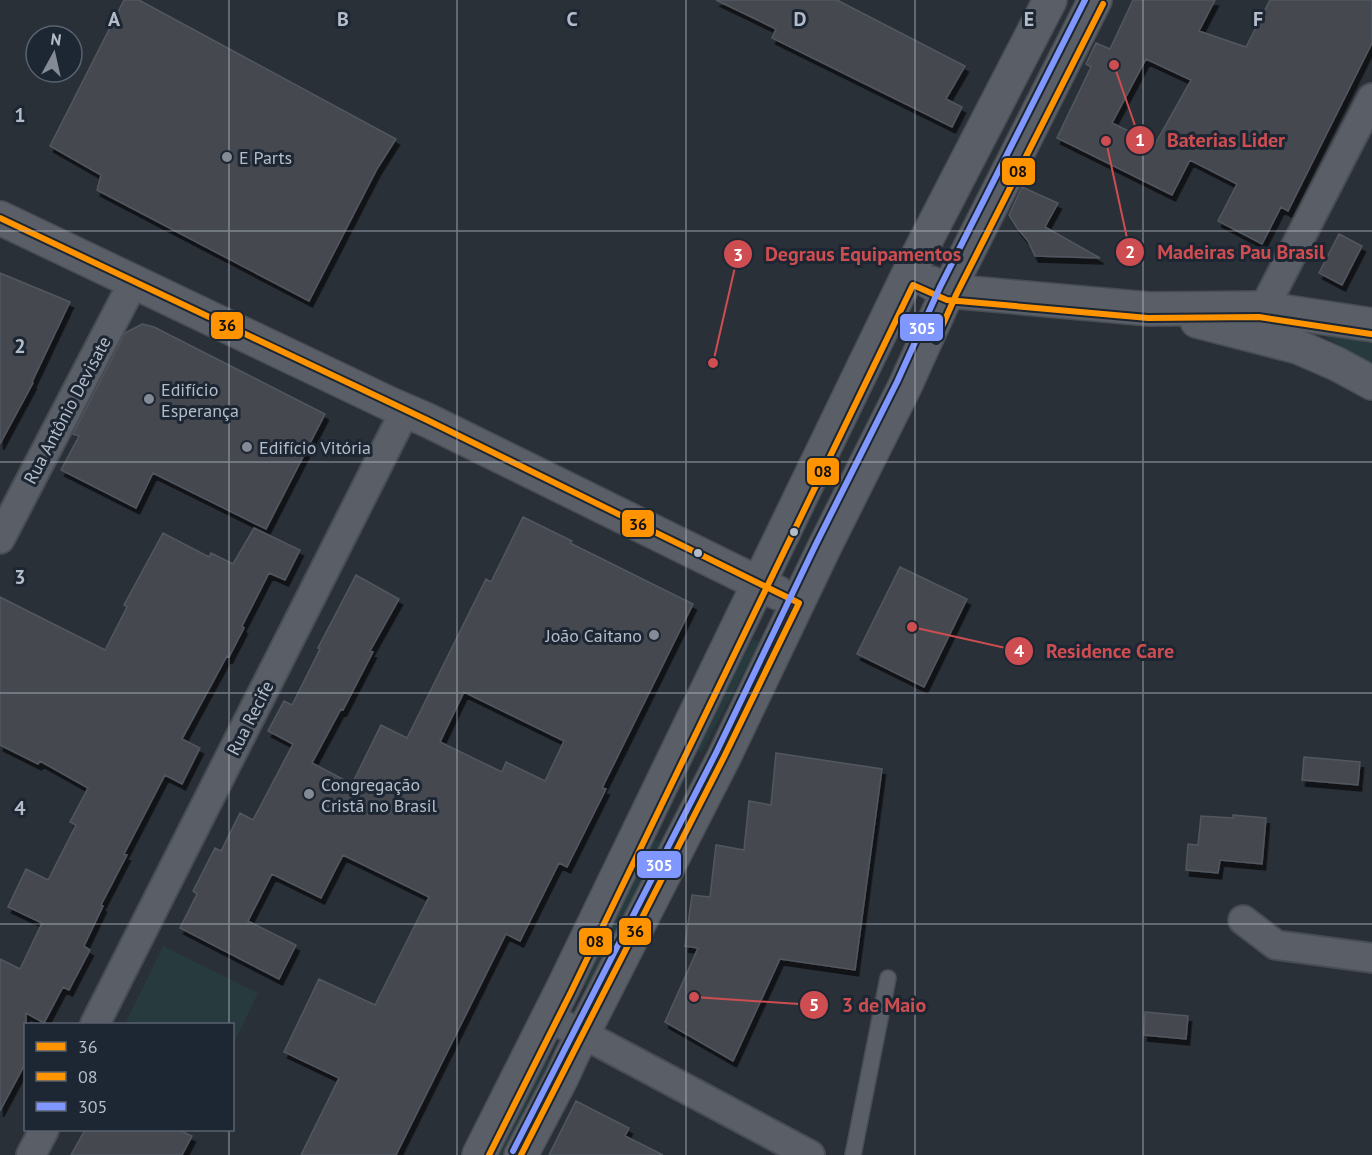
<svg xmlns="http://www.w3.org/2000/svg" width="1372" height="1155" font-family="'PT Sans',sans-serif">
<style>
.green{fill:#273a3e}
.building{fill:#444950;stroke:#52575f;stroke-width:1.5;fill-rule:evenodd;filter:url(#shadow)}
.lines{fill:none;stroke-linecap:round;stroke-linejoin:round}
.service-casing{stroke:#484c53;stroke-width:18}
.minor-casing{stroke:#484c53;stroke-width:32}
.tertiary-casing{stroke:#484c53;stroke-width:36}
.service{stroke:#5a5e66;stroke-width:15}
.minor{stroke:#5a5e66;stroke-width:28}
.tertiary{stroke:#5a5e66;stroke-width:33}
.bus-1-casing{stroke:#1d2633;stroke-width:10}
.bus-2-casing{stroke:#1d2633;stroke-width:10}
.bus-3-casing{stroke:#1d2633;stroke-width:10}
.bus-1{stroke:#ff9300;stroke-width:6}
.bus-2{stroke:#ff9300;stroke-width:6}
.bus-3{stroke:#8097ff;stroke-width:6}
.grid{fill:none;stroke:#b4bcc9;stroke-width:1.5;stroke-opacity:0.55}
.poi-dot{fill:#848b96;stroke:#1d2633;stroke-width:2}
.bus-dot{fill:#b4bcc9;stroke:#1d2633;stroke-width:2}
.labels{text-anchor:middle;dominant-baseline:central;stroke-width:6;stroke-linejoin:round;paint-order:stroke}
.poi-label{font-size:18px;fill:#b4bcc9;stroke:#1d2633;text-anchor:start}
.street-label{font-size:18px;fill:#b4bcc9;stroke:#1d2633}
.grid-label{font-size:20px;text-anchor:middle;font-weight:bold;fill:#b4bcc9;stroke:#1d2633;stroke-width:6;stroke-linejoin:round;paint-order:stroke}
.leader{fill:none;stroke:#ce4d50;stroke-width:2}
.callout-dot{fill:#ce4d50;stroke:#1d2633;stroke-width:2}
.mark-label{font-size:18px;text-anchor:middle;font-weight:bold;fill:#fff}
.callout-label{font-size:20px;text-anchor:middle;font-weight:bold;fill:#ce4d50;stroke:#1d2633;stroke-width:6;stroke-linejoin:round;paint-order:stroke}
.line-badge{stroke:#1d2633;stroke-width:2}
.badge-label{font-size:16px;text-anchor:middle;font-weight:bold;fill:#fff}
.pale-badge-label{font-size:16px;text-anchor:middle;font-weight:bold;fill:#111}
</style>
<defs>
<filter id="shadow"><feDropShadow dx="3.5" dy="6" stdDeviation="0" flood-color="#0009"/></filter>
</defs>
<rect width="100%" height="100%" fill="#2a3038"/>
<path class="green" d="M1317,332l55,11v21z
M753,639l7,3 -59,111 -6,-5z
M653,839l8,2 -72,144 -7,1z
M163,946l95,47 -25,52 -1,-21h-107z
M538,1054l14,7 -50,94h-15z"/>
<path class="building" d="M124,0h15l257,139 -19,30 -68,132 -212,-111 4,-15 -51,-29z
M716,0h121l128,66 -19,33 16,8 -10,20 -180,-89 4,-9z
M1133,0h82l-16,31 47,16 24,-47h102v43l-84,168 -7,-4 -19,37 -44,-23 19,-37 -47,-24 -18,35 -115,-57 34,-71 -5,-3 10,-21 14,6zM1146,59l45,21 -36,64 -43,-21z
M1022,187l36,16 -13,24 55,31 -65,-2 -7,-15 -11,-13 -8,-13z
M1339,234l23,12 -20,39 -23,-12z
M0,273l70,29 -38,80 1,1 -33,61z
M142,324l12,3 171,87 -59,115 -113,-56 -17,35 -75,-38 18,-34 -6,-2 52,-101z
M523,517l49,24 -2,2 123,61 -91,184 4,1 -39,78 -8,-4 -39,78 -14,-7 -110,221h-95l38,-77 -55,-26 35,-73 56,26 54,-108 -86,-42 -22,43 -49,-24 -24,47 48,24 -17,34 -99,-51 17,-34 -4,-3 22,-43 6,3 19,-38 13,7 40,-76 -25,-13 16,-30 8,4 28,-56 -2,-1 38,-73 43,24 -29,52 3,1 -30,58 -2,-1 -29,54 40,21 29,-59 26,13 79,-159 5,3zM464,692l100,49 -19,40 -39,-19 -4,10 -62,-30z
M254,528l46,22 -15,30 -16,-7 -27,53 2,2 -15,29 -2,-1 -45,83 18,9 -18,36 -17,-9 -41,79 3,1 -26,50 2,1 -19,40 6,4 -21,40 -6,-3 -19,36 -18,-10v49l-26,49v-152l20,10 22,-46 -34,-16 18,-38 22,11 28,-55 -6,-3 18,-34 -48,-27 -2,3 -38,-19v-148l105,53 22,-43 -3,-2 39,-72 46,24 2,-4 22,11z
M900,567l67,32 -43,88 -67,-33z
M776,753l106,16 -27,201 -75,-11 -47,102 -68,-39 33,-74 -13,-2 7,-51 18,2 6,-52 28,5 5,-49 22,4z
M1304,757l56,5 -2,23 -56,-5z
M1233,815l33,3 -4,46 -42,-4 -2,13 -32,-3 2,-26 10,1 3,-29 32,2z
M1145,1012l43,4 -2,23 -42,-4z
M576,1101l53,27 -4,8 38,19h-114z
M85,1130h94l13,6 -10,19h-111z"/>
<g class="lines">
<defs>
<path id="service" d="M853,1155l35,-177"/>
<path id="minor" d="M1264,308l108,-210
M0,539l134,-258
M1243,920l33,25 96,13
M548,1018l35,16 227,121
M95,1024l310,-613
M31,1155l13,-25"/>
<path id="tertiary" d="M0,218l390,186 37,16 351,173
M931,283l17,8 201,18 111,-1 112,17
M1197,321l101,26 39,17 35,19
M479,1155l84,-167 346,-715 141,-273
M521,1155l41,-78 10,-22 152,-298 100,-209 81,-162 43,-95 147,-291"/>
</defs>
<use href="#service" class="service-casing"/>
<use href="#minor" class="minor-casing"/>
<use href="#tertiary" class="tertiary-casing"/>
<use href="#service" class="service"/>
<use href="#minor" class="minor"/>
<use href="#tertiary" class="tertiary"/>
<defs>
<path id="bus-1" d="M0,218l427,202 372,183 -75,154 -203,398"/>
<path id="bus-2" d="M936,340l20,-45 147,-291
M489,1155l82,-163 342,-707 34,15 201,18 111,-1 112,17"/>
<path id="bus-3" d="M513,1151l203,-398 100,-209 81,-162 43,-95 145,-287"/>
</defs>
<use href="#bus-1" class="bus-1-casing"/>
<use href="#bus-2" class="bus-2-casing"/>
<use href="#bus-3" class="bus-3-casing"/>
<use href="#bus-1" class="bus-1"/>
<use href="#bus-2" class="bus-2"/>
<use href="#bus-3" class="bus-3"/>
</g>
<path class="grid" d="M229,0v1024M457,0v1155M686,0v1155M915,0v1155M1143,0v1155M0,231h1372M0,462h1372M0,693h1372M0,924h1372M229,1130v25"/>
<g class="poi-dot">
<circle cx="227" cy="157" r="6"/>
<circle cx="149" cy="399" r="6"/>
<circle cx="247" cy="447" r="6"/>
<circle cx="654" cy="635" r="6"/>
<circle cx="309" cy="794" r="6"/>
</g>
<g class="bus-dot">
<circle cx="794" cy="532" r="5"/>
<circle cx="698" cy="553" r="5"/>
</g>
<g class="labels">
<g class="poi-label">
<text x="239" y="157">E Parts</text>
<text x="161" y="389">Edifício<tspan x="161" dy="21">Esperança</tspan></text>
<text x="259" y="447">Edifício Vitória</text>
<text x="642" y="635" text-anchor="end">João Caitano</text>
<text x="321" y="784">Congregação<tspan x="321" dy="21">Cristã no Brasil</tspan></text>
</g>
<g class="street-label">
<text transform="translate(67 410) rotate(-62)">Rua Antônio Devisate</text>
<text transform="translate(250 718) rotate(-63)">Rua Recife</text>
</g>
</g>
<g class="grid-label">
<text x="114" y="26">A</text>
<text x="343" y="26">B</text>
<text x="572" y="26">C</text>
<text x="800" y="26">D</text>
<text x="1029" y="26">E</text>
<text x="1258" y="26">F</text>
<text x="20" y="122">1</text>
<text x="20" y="353">2</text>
<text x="20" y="584">3</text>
<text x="20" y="815">4</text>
</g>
<path class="leader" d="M1114 65L1140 140M1106 141L1130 252M713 363L738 254M912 627L1019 651M694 997L814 1005"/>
<g class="callout-dot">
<circle cx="1114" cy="65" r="6"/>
<circle cx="1106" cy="141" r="6"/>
<circle cx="713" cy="363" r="6"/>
<circle cx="912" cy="627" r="6"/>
<circle cx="694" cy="997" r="6"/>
<circle cx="1140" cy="140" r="15"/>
<circle cx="1130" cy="252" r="15"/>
<circle cx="738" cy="254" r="15"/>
<circle cx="1019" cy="651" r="15"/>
<circle cx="814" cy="1005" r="15"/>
</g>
<g class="mark-label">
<text x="1140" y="146">1</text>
<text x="1130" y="258">2</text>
<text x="738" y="261">3</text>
<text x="1019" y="657">4</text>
<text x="814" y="1011">5</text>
</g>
<g class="callout-label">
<text x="1226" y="147">Baterias Lider</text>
<text x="1241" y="259">Madeiras Pau Brasil</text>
<text x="863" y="261">Degraus Equipamentos</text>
<text x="1110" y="658">Residence Care</text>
<text x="884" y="1012">3 de Maio</text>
</g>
<g class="line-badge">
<rect x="1001" y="157" width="35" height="29" rx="6" fill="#ff9300"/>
<rect x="210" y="311" width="34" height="29" rx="6" fill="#ff9300"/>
<rect x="899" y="313" width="45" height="29" rx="6" fill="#8097ff"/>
<rect x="806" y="457" width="34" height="29" rx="6" fill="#ff9300"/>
<rect x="621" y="509" width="34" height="29" rx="6" fill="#ff9300"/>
<rect x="636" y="850" width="46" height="29" rx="6" fill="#8097ff"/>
<rect x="618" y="917" width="34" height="29" rx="6" fill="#ff9300"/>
<rect x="578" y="927" width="35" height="29" rx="6" fill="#ff9300"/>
</g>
<g class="badge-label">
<text x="922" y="334">305</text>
<text x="659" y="871">305</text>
</g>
<g class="pale-badge-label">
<text x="1018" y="177">08</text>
<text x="227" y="331">36</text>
<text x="823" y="477">08</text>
<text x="638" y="530">36</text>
<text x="635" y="937">36</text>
<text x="595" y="947">08</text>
</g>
<rect x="24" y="1023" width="210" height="108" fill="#1d2633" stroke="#59626f" stroke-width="1.5"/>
<rect x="36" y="1042" width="30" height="9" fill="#ff9300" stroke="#59626f" stroke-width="1.5"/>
<text x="78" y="1053" font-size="18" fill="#b4bcc9">36</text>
<rect x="36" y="1072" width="30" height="9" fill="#ff9300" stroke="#59626f" stroke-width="1.5"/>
<text x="78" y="1083" font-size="18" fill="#b4bcc9">08</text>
<rect x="36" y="1102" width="30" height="9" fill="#8097ff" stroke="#59626f" stroke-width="1.5"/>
<text x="78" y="1113" font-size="18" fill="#b4bcc9">305</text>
<g transform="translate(54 54) rotate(8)"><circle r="28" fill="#1d2633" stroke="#59626f" stroke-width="1.5"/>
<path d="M0-4.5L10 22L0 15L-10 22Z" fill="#848b96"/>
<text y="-9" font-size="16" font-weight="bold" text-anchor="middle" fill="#b4bcc9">N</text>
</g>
</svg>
